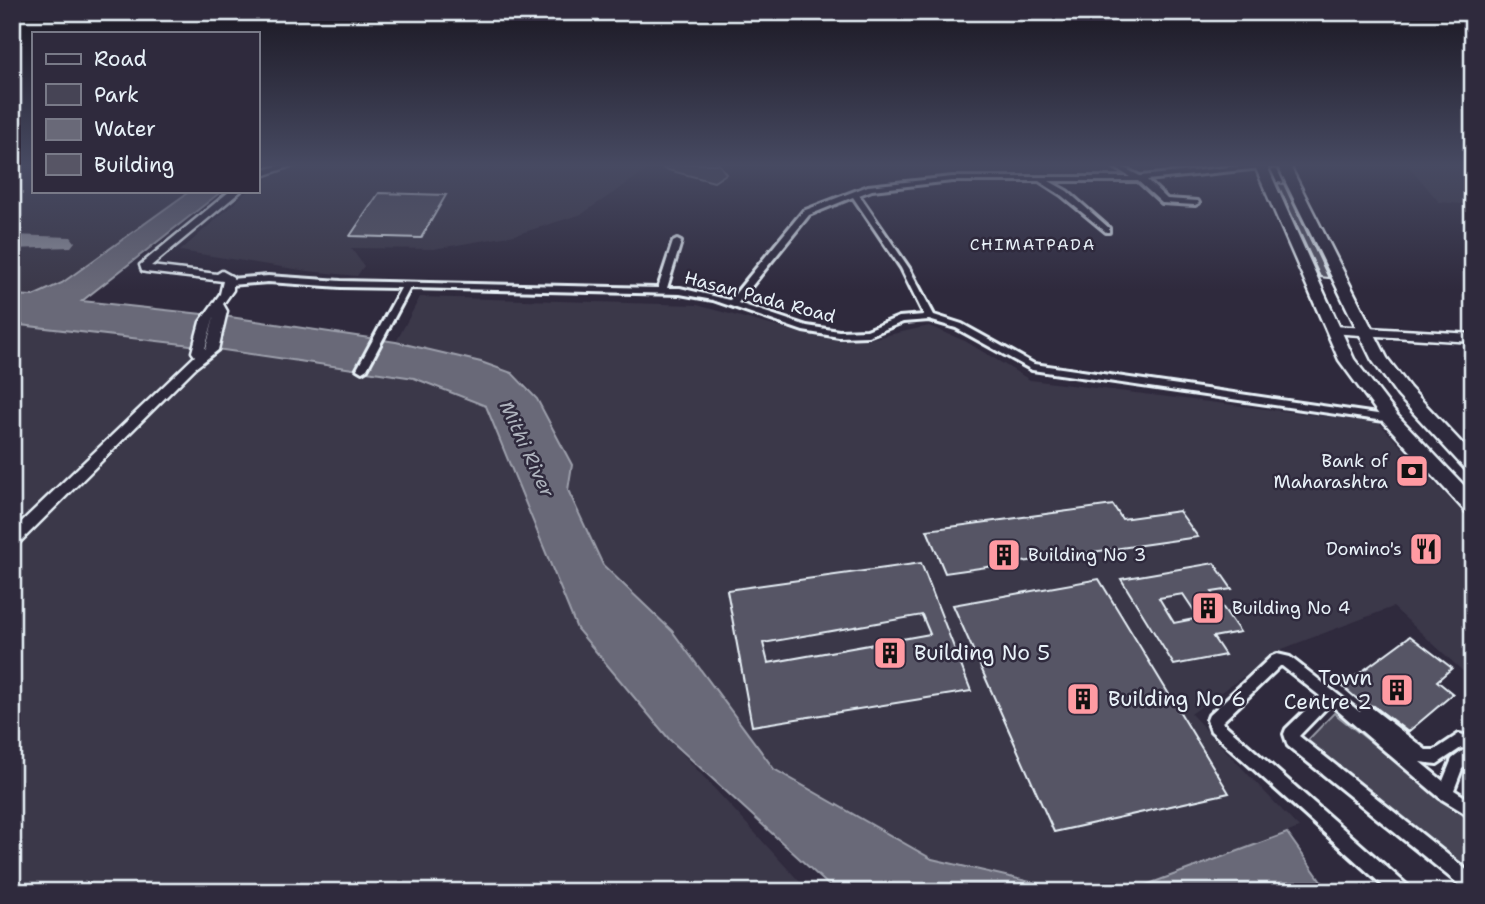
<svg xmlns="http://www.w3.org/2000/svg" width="1485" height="904" font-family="'Shantell Sans',sans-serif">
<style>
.built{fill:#3b3749}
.green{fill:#464455;stroke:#979aa6;stroke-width:2}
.water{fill:#696978;stroke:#9c9fab;stroke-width:2}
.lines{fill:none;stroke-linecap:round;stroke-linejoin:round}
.taxiway{fill:#8c8e9a;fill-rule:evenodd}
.building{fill:#575565;stroke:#e8f1f8;stroke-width:2;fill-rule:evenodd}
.minor-casing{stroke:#e8f1f8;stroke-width:6}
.tertiary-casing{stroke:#e8f1f8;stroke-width:5}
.secondary-casing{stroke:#e8f1f8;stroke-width:5}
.primary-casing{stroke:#e8f1f8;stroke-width:5}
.minor{fill:#2f2a3d;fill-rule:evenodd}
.tertiary{fill:#2f2a3d;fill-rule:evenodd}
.secondary{fill:#2f2a3d;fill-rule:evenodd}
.primary{fill:#2f2a3d;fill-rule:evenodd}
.labels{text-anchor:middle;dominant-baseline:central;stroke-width:5;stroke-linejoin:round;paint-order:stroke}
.far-neighbourhood-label{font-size:16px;letter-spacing:2px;fill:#e8f1f8;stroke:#2f2a3d}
.street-label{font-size:18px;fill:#e8f1f8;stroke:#2f2a3d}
.poi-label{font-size:18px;fill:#e8f1f8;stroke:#2f2a3d;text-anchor:end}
.water-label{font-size:19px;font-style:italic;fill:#afb4be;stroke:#2f2a3d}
.near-poi-label{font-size:21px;fill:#e8f1f8;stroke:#2f2a3d;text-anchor:start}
</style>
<rect width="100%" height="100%" fill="#2f2a3d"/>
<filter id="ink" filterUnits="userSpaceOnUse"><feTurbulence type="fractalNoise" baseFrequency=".0143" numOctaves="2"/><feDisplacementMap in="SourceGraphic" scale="14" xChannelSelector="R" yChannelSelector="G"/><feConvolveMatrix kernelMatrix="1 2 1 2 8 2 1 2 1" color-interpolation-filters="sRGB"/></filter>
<g filter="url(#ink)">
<path class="built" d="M12,164h21v27h157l-128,92 -29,13 -21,-1z
M301,164h188l1,6 13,-6h153l-74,50 -67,21 -81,14 -83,-1 13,18 -7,10 -50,-5 -127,-20 68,-60h9v-8l5,-4z
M1407,164h52l14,21v20l-34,-3z
M420,297l277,8 92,25 76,10 64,-14 36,15 65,39 349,43 94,101v210l-5,-3 -1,-56 -74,-68 -111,42 -91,65 108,114 -172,64h-53l-142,-33 -158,-90 -102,-138 -69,-66 -35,-75 4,-25 -35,-66 -13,-17 -91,-32 -37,-8z
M12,324l171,20 231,34 72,28 91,223 92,110 140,153h-797z"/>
<path class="green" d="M673,164h46l7,10 -12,8 -50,-13z
M1334,713l139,110v55l-167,-136z"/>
<path class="water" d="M190,191h32l-140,110 148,16 166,25 85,20 31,11 25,26 35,66 -4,25 35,75 69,66 102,138 158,90 142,33h-238l-167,-153 -92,-110 -91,-223 -72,-28 -231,-34 -171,-20v-29l21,1 29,-13z
M1287,833l42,59h-202z"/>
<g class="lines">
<path class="taxiway" d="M12,235l59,2 4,5 -4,5 -59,2z"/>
</g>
<path class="building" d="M1277,183l7,1 45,94 -9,-1z
M379,193l67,2 -25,43 -71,-2z
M1113,505l9,14 57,-8 19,26 -253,36 -18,-43z
M921,563l50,128 -219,35 -25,-136zM922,615l8,19 -162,29 -5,-20z
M1214,563l18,26 -20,3 28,40 -27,5 12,18 -51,10 -53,-86zM1183,594l16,24 -25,5 -15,-25z
M1099,579l130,214 -175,39 -101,-227z
M1410,636l42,32 -15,13 16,13 -45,38 -34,-26 -10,-1 -22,-19z"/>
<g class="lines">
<defs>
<path id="minor" d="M1109,164h7l24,12 121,-12 3,2 -3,2 -114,12 20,19 31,2 1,2 -4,2 -33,-2 -24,-22h-89l18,10 42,37v4h-3l-45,-37 -22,-14h-87l-80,9 -13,5 50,73 25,47 28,9 72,40 357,52 5,3 -1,2 -4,1 -359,-52 -76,-42 -27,-8 -26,2 -35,14 -29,1 -36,-6 -90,-31 -33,-6 -270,-6 -43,81 -5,3 -5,-3 44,-81 -60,-1 -73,-5 -38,3 -4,-3 4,-3 38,-3 73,5 317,7 15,-46 4,-2 4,2 -14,46h13l50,12 73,-89 65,-25 84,-9h178zM853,197l48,71 23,47 -25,2 -32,13 -28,1 -32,-5 -69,-23 71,-88z
M1277,654l13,3 70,55 2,-4 5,-1 5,1 54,42h9l24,-16 14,3v24l-11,8 -8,21 19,12v16l-33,-20 -110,-94 -31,32 174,139v17l-6,-1 -179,-145 -4,-12 2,-5 34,-33 -38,-30h-2l-58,56 186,164 2,6h-20l-179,-161 -4,-11 2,-5 63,-59zM1461,748l4,1 -13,10 -9,22 -23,-19 17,2z"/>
<path id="tertiary" d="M284,164h13l-40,14v-6z
M230,191h11l-90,75 66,8 5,-3 11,6v13l-10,14 4,7 -9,39 -23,18 -178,177 -5,2v-16l183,-175 -3,-4 8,-30 20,-28 3,-13 -77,-9 -4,-1 -2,-6zM214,316l-8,32 -1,1z
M1333,326l140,8v8l-144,-9 -2,-3z"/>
<path id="secondary" d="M1257,164h25l-5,3 -20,1z"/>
<path id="primary" d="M1254,164h12l88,195 43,56 76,80v19l-7,-2 -81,-89 -46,-63z
M1277,164h12l98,194 23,30 63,67v17l-6,-1 -69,-75 -26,-36z"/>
</defs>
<use href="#minor" class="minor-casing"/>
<use href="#tertiary" class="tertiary-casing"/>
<use href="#secondary" class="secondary-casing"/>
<use href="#primary" class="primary-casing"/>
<use href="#minor" class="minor"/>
<use href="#tertiary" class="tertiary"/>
<use href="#secondary" class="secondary"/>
<use href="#primary" class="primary"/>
</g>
</g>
<linearGradient id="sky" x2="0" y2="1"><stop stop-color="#1a1722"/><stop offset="0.57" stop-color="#474a62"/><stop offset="1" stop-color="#474a62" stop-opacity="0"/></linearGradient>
<rect width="1485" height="290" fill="url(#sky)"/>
<defs>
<symbol id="bank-square" viewBox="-11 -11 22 22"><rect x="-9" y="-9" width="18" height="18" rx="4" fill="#ff9aa2" stroke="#2f2a3d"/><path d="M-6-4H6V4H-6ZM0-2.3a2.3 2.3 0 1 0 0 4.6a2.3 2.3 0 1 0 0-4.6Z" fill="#111"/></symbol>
<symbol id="restaurant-square" viewBox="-11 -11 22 22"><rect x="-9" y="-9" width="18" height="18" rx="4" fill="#ff9aa2" stroke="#2f2a3d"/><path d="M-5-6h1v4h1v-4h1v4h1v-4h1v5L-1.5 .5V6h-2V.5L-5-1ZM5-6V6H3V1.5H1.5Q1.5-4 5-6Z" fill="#111"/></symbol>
<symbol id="building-square" viewBox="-11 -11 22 22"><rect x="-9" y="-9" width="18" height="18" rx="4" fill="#ff9aa2" stroke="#2f2a3d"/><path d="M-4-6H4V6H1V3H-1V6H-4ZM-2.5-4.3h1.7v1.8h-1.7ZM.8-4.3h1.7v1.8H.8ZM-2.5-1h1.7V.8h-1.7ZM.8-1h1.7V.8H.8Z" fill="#111"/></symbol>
</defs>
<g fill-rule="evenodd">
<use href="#bank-square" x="1393" y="452" width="38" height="38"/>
<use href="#restaurant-square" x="1407" y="530" width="38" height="38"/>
<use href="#building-square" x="985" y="536" width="38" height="38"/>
<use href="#building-square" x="1189" y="589" width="38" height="38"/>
<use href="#building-square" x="871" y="634" width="38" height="38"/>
<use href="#building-square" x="1378" y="671" width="38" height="38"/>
<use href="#building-square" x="1064" y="680" width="38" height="38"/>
</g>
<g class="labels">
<g class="far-neighbourhood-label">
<text x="1033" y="244">CHIMATPADA</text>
</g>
<g class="street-label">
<text transform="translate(760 297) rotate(15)">Hasan Pada Road</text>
</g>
<g class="poi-label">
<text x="1388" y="461">Bank of<tspan x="1388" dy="21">Maharashtra</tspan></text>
<text x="1402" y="549">Domino's</text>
<text x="1028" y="555" text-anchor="start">Building No 3</text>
<text x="1232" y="608" text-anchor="start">Building No 4</text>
</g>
<g class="water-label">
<text transform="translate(527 449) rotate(65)">Mithi River</text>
</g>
<g class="near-poi-label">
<text x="914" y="653">Building No 5</text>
<text x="1372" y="678" text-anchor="end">Town<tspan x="1372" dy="24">Centre 2</tspan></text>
<text x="1108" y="699">Building No 6</text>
</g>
</g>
<rect width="1485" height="904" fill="none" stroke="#2f2a3d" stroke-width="42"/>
<rect x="21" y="21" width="1443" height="862" fill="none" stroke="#e8f1f8" stroke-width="2.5" filter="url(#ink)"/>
<rect x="32" y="32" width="228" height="161" fill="#2f2a3d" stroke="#797a88" stroke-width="2"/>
<rect x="46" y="54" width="35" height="10" fill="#2f2a3d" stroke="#797a88" stroke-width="2"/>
<text x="94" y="66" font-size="21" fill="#e8f1f8">Road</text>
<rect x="46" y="84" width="35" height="21" fill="#464455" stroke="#797a88" stroke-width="2"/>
<text x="94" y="102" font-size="21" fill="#e8f1f8">Park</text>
<rect x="46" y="119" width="35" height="21" fill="#696978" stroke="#797a88" stroke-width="2"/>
<text x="94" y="136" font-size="21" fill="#e8f1f8">Water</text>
<rect x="46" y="154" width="35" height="21" fill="#575565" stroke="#797a88" stroke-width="2"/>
<text x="94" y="172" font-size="21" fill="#e8f1f8">Building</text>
</svg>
